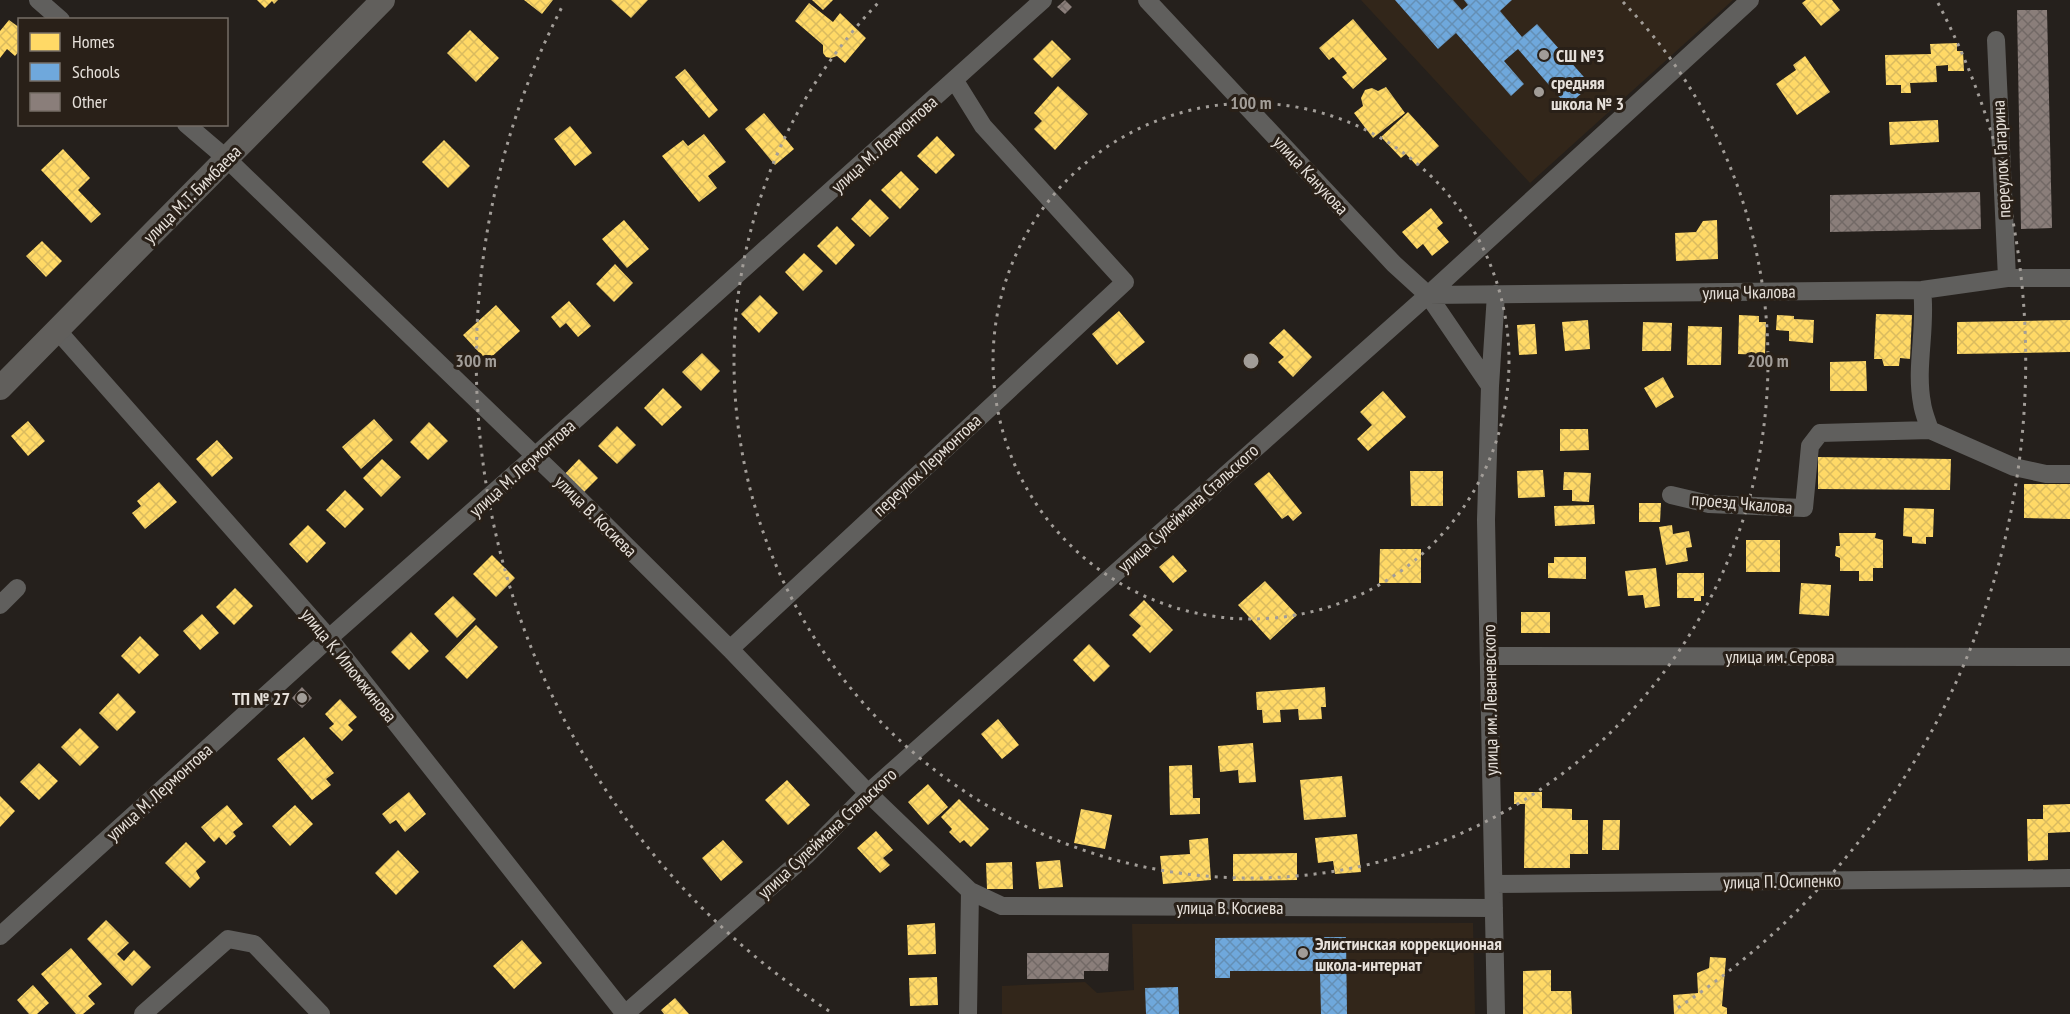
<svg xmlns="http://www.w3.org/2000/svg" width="2070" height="1014" font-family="'PT Sans Narrow',sans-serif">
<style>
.built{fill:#32261a}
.homes{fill:url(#homes-cross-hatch)}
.schools{fill:url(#schools-cross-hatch)}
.building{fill:url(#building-cross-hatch)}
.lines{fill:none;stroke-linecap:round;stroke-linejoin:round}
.minor{stroke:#605f5d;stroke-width:18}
.major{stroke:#615f5c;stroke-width:24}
.ring{fill:none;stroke:#a29d98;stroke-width:3;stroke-dasharray:3 6}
.poi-dot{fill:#a29d98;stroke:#292018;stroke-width:2}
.labels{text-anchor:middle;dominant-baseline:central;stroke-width:6;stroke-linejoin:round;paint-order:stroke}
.poi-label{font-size:18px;font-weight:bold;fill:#e6e0da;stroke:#292018;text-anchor:start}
.street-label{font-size:18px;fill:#e6e0da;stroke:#292018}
.centre{fill:#a29d98;stroke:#292018;stroke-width:3}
.ring-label{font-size:18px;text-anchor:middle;font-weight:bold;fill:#a29d98;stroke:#292018;stroke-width:6;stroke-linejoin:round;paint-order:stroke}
</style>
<defs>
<pattern id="homes-cross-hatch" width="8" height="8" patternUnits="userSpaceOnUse" patternTransform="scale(1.5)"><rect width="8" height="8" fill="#ffd966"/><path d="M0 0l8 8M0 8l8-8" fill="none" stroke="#dabb5f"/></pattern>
<pattern id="schools-cross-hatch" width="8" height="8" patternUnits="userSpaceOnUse" patternTransform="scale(1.5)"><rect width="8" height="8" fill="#6fa8dc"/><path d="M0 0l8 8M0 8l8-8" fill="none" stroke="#648fb5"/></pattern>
<pattern id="building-cross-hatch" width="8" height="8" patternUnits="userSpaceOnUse" patternTransform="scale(1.5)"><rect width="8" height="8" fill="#8a7e7a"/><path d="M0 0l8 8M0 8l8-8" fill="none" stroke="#726966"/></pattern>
</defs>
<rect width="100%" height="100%" fill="#25201c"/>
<path class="built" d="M1361,0h372l-203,183z
M1473,923l2,91h-473v-28l83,-4 12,11 37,-3 -2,-66z"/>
<path class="homes" d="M257,0h21l-4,4 -2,-3 -7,7z
M524,0h29l-11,14z
M611,0h37l-17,18z
M812,0h21l-10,10z
M1806,0h26l8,10 -19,16 -19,-23z
M809,3l24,19 7,-9 26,25 -21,25 -8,-7 -6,2 -5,-1 -3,-4v-8l-28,-24z
M1353,19l34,40 -34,30 -11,-12 5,-4 -14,-16 -4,3 -10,-12z
M9,20l11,8v22l-5,6 -8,-7 -7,9v-27z
M470,30l29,28 -23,24 -29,-29z
M1052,40l19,19 -19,19 -19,-19z
M1957,43v8h6l1,20h-16v-6l-12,1 1,16 -27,1 1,10h-10v-8h-15l-1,-30 46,-1 -1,-10z
M1805,56l25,36 -33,23 -21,-31 20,-14 -3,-5z
M685,69l33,41 -9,8 -34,-41z
M1058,86l30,28 -33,36 -21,-21 8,-8 -8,-8z
M1386,87l19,26 -32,25 -19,-25 9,-7 -2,-8 4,-8 7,-2 6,3z
M1408,112l31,34 -22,20 -11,-12 -5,4 -20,-21z
M764,113l30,36 -19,16 -30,-36z
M1938,120l1,22 -49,3 -1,-23z
M570,126l22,27 -17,13 -21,-27z
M704,134l22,28 -18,14 9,12 -18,14 -37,-46 21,-16 5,6z
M937,136l18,19 -19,19 -19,-18z
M444,140l26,26 -22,22 -26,-26z
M63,149l27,29 -12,12 23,24 -10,9 -50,-53z
M901,171l18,18 -19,20 -19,-19z
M870,199l19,19 -19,19 -19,-18z
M1431,208l12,15 -6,5 12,14 -17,14 -9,-12 -6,5 -15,-17z
M624,220l25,29 -22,19 -25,-29z
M1717,220l1,39 -42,2 -1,-28 21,-1 7,-11z
M837,226l18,19 -19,20 -19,-19z
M42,241l20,20 -16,16 -20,-21z
M804,253l19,18 -20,20 -18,-19z
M615,264l18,19 -19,19 -18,-18z
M760,295l18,18 -19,20 -18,-19z
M569,301l22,25 -13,11 -12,-14 -6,5 -9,-11z
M496,305l24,26 -33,30 -24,-26z
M1119,311l26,31 -28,23 -25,-31z
M1876,314l36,1 -2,44 -10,-1 -1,8h-15l-2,-7h-8z
M1739,315l20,1v6h7l-1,33 -27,-1z
M1777,315l17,1v3l20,1 -1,23 -24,-2v-10l-13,-1z
M1588,320l2,29 -25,2 -3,-29z
M2070,320v32l-113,2v-32z
M1643,322l29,1 -1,28h-29z
M1535,324l2,30 -18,1 -2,-30z
M1688,326l34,1 -1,38h-34z
M1284,329l28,28 -19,20 -15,-15 6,-5 -15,-14z
M702,353l18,18 -19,20 -19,-19z
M1866,361l1,30h-37v-29z
M1663,377l11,20 -18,11 -12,-20z
M663,388l19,19 -20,19 -18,-18z
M1383,391l23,26 -38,34 -11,-12 15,-14 -12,-13z
M374,419l19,21 -32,29 -19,-22z
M28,421l17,20 -17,15 -17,-20z
M429,422l19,19 -20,19 -18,-18z
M617,426l19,19 -19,19 -19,-18z
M1560,429h28l1,21 -29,1z
M217,440l16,18 -21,19 -16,-18z
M1818,457l133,2 -1,31 -132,-1z
M382,459l19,18 -20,20 -18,-19z
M579,459l19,19 -19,19 -19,-18z
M1543,470l2,27 -27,1 -1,-27z
M1410,471h33v35h-32z
M1269,472l33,41 -9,8 -5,-6 -6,4 -28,-35z
M1564,472l27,1 -2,29 -17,-1v-11h-9z
M159,482l18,20 -32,27 -13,-16 9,-7 -4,-5z
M2024,484h46v35l-46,-1z
M345,490l19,19 -19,19 -19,-18z
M1639,503h22l-1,19h-21z
M1594,505l1,19 -40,2 -1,-20z
M1904,508l30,1 -1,28h-7v7l-14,-1v-6l-9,-1z
M308,525l18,18 -19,20 -18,-19z
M1672,525l1,9 16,-3 3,16 -6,1 2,13 -22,4 -7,-38z
M1839,533h37l-1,5 8,2v28h-10v13h-14v-10h-19v-13l-5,-2 1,-10h4z
M1746,540h34v32h-34z
M1380,549h41v34h-42z
M492,555l23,23 -19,19 -23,-23z
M1173,555l14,16 -14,12 -14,-16z
M1554,557h32v22l-38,-1v-15h6z
M1656,568l4,38 -15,2 -2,-13 -15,1 -3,-25z
M1677,573h27v23h-3v5h-7v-3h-17z
M1265,581l32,34 -27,25 -32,-35z
M1801,583l30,2 -2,31 -30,-2z
M235,588l18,18 -19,19 -18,-18z
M453,596l23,23 -19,19 -23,-24z
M1144,600l29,30 -23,23 -18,-18 9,-9 -12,-11z
M1521,612h29v21h-29z
M202,614l17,19 -19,17 -17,-19z
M476,625l22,22 -31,32 -22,-22z
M411,632l18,19 -20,19 -18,-18z
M140,636l19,19 -20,19 -18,-18z
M1089,644l21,22 -16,16 -21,-22z
M1325,687l1,20h-5l1,12 -23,1 -1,-11 -18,1 1,12 -18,1 -1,-13h-5l-1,-18z
M118,693l18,19 -19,19 -18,-18z
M340,699l17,18 -9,8 5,5 -11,11 -13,-13 5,-4 -9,-10z
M998,719l21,26 -17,14 -21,-25z
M80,728l19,19 -19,19 -19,-19z
M304,737l30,36 -8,6 5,6 -19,15 -35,-41z
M1253,743l3,39 -17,1 -1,-13 -18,2 -2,-26z
M39,763l19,18 -19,19 -19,-18z
M1192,765l1,33h7v16l-30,1 -1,-49z
M1342,776l4,41 -42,3 -4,-40z
M787,780l23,25 -22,20 -23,-25z
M928,784l20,23 -20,18 -20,-23z
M409,792l17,22 -21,18 -9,-12 -6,4 -8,-10z
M1514,792h28v16l30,1v11h16v34h-18v14h-46l1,-64h-11z
M0,796l15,15 -15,16z
M959,799l30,30 -18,18 -7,-7 -4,3 -11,-11 3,-3 -11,-12z
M2070,804v28l-22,1v27l-20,1 -1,-42h16v-14z
M227,805l16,19 -10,8 3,4 -10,9 -7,-8 -5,5 -13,-15z
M295,805l18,19 -23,22 -18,-20z
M1081,809l31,6 -7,34 -31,-6z
M1603,820h17l-1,30h-17z
M876,831l17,19 -10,8 7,7 -10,8 -23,-25z
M1357,834l4,38 -26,2 -2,-13 -15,2 -3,-25z
M1208,838l3,42 -48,4 -3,-28 30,-2 -1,-14z
M723,840l20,22 -22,19 -19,-23z
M186,842l20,20 -10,9 4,7 -10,10 -25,-25z
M398,850l21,22 -23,23 -21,-22z
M1297,853v27l-64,1v-27z
M1060,860l3,27 -24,2 -3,-27z
M1012,862l1,27h-26l-1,-26z
M106,920l23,23 -12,11 7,7 10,-11 17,17 -19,19 -45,-47z
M935,923l1,31 -28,1 -1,-30z
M522,940l20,23 -28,26 -21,-23z
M71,948l31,36 -14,12 7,8 -12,10h-7l-35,-40z
M1710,957l16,1 -4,48 5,2v6h-53l-1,-19 25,-2 -1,-20 12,-5z
M1551,970v21h20l1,23h-49v-43z
M937,977l1,28 -28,1 -1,-28z
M33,985l16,18 -12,11h-8l-12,-14z
M675,998l14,16h-25l-3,-4z"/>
<path class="schools" d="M1395,0h58l9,10 6,-5 -4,-5h48l-12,11 22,26 15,-13 54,61 -24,21 -49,-57 -14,12 20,23 -13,12 -55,-63 -18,16z
M1346,937l1,77h-26l-1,-43h-90v7h-15v-40z
M1178,987l1,27h-33l-1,-26z"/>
<path class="building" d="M1065,0l7,7 -7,7 -8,-7z
M2017,10h30l5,218 -31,1z
M1980,192l1,37 -151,3v-37z
M302,687l10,11 -10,10 -10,-10z
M1027,953h82l-1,18h-24v8h-57z"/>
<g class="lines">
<path class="minor" d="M38,0l23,20
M1147,0l247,264 34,31 62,91
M1996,40l11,238
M186,124l41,35 330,318 173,172 138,144 102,98 32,15 492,2
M1922,290c5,37 -7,76 0,113 1,9 5,18 8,27
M1496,294l-6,92 -4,134 10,494
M1428,295l494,-5 85,-12h63
M57,330l272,308 296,376
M1671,495l38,9 95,4 6,-62 10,-13 110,-3 84,37 32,7h24
M0,605l17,-17
M730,649l395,-367 -142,-156 -28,-45
M1490,656l580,1
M1494,884l576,-6
M0,936l329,-298 206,-182 508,-456
M143,1014l85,-75 26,5 67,70
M625,1014l182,-159 61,-62 560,-498 322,-295
M968,1014l2,-123"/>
<path class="major" d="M0,388l383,-388"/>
</g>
<g class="ring">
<circle cx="1251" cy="361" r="258"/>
<path d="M1623 2A517 517 0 1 1 879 2"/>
<path d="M829 1011A775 775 0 0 1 564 3M1938 3A775 775 0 0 1 1673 1011"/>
</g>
<g class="poi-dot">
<circle cx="1544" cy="55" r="6"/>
<circle cx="1539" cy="92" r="6"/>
<circle cx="302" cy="698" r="6"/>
<circle cx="1303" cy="953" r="6"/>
</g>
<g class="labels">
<g class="poi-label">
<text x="1556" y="55">СШ №3</text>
<text x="1551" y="82">средняя<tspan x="1551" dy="21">школа № 3</tspan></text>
<text x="290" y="698" text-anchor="end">ТП № 27</text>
<text x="1315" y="943">Элистинская коррекционная<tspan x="1315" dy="21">школа-интернат</tspan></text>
</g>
<g class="street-label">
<text transform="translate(884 144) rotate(-42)">улица М. Лермонтова</text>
<text transform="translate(2001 159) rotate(-93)">переулок Гагарина</text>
<text transform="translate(1311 175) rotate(47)">улица Канукова</text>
<text transform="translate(192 194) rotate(-45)">улица М.Т. Бимбаева</text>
<text transform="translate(1749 292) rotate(-1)">улица Чкалова</text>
<text transform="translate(927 465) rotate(-43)">переулок Лермонтова</text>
<text transform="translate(522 468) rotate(-42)">улица М. Лермонтова</text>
<text transform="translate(1742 503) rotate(5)">проезд Чкалова</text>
<text transform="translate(1188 508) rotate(-42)">улица Сулеймана Стальского</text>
<text transform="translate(596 516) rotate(45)">улица В. Косиева</text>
<text x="1780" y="656">улица им. Серова</text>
<text transform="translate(349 665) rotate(51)">улица К. Илюмжинова</text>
<text transform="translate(1490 700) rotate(-91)">улица им. Леваневского</text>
<text transform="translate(159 792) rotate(-42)">улица М. Лермонтова</text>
<text transform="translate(827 833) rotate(-43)">улица Сулеймана Стальского</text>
<text transform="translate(1782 881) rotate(-1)">улица П. Осипенко</text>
<text x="1230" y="907">улица В. Косиева</text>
</g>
</g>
<circle cx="1251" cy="361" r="9" class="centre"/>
<g class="ring-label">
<text x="1251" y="109">100 m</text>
<text x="1768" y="367">200 m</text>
<text x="476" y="367">300 m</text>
</g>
<rect x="18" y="18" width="210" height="108" fill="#292018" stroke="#756d66" stroke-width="1.5"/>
<rect x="30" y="33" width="30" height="18" fill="#ffd966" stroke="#756d66" stroke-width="1.5"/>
<text x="72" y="48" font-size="18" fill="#e6e0da">Homes</text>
<rect x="30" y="63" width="30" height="18" fill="#6fa8dc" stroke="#756d66" stroke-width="1.5"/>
<text x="72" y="78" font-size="18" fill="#e6e0da">Schools</text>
<rect x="30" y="93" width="30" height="18" fill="#8a7e7a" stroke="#756d66" stroke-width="1.5"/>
<text x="72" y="108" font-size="18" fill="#e6e0da">Other</text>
</svg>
